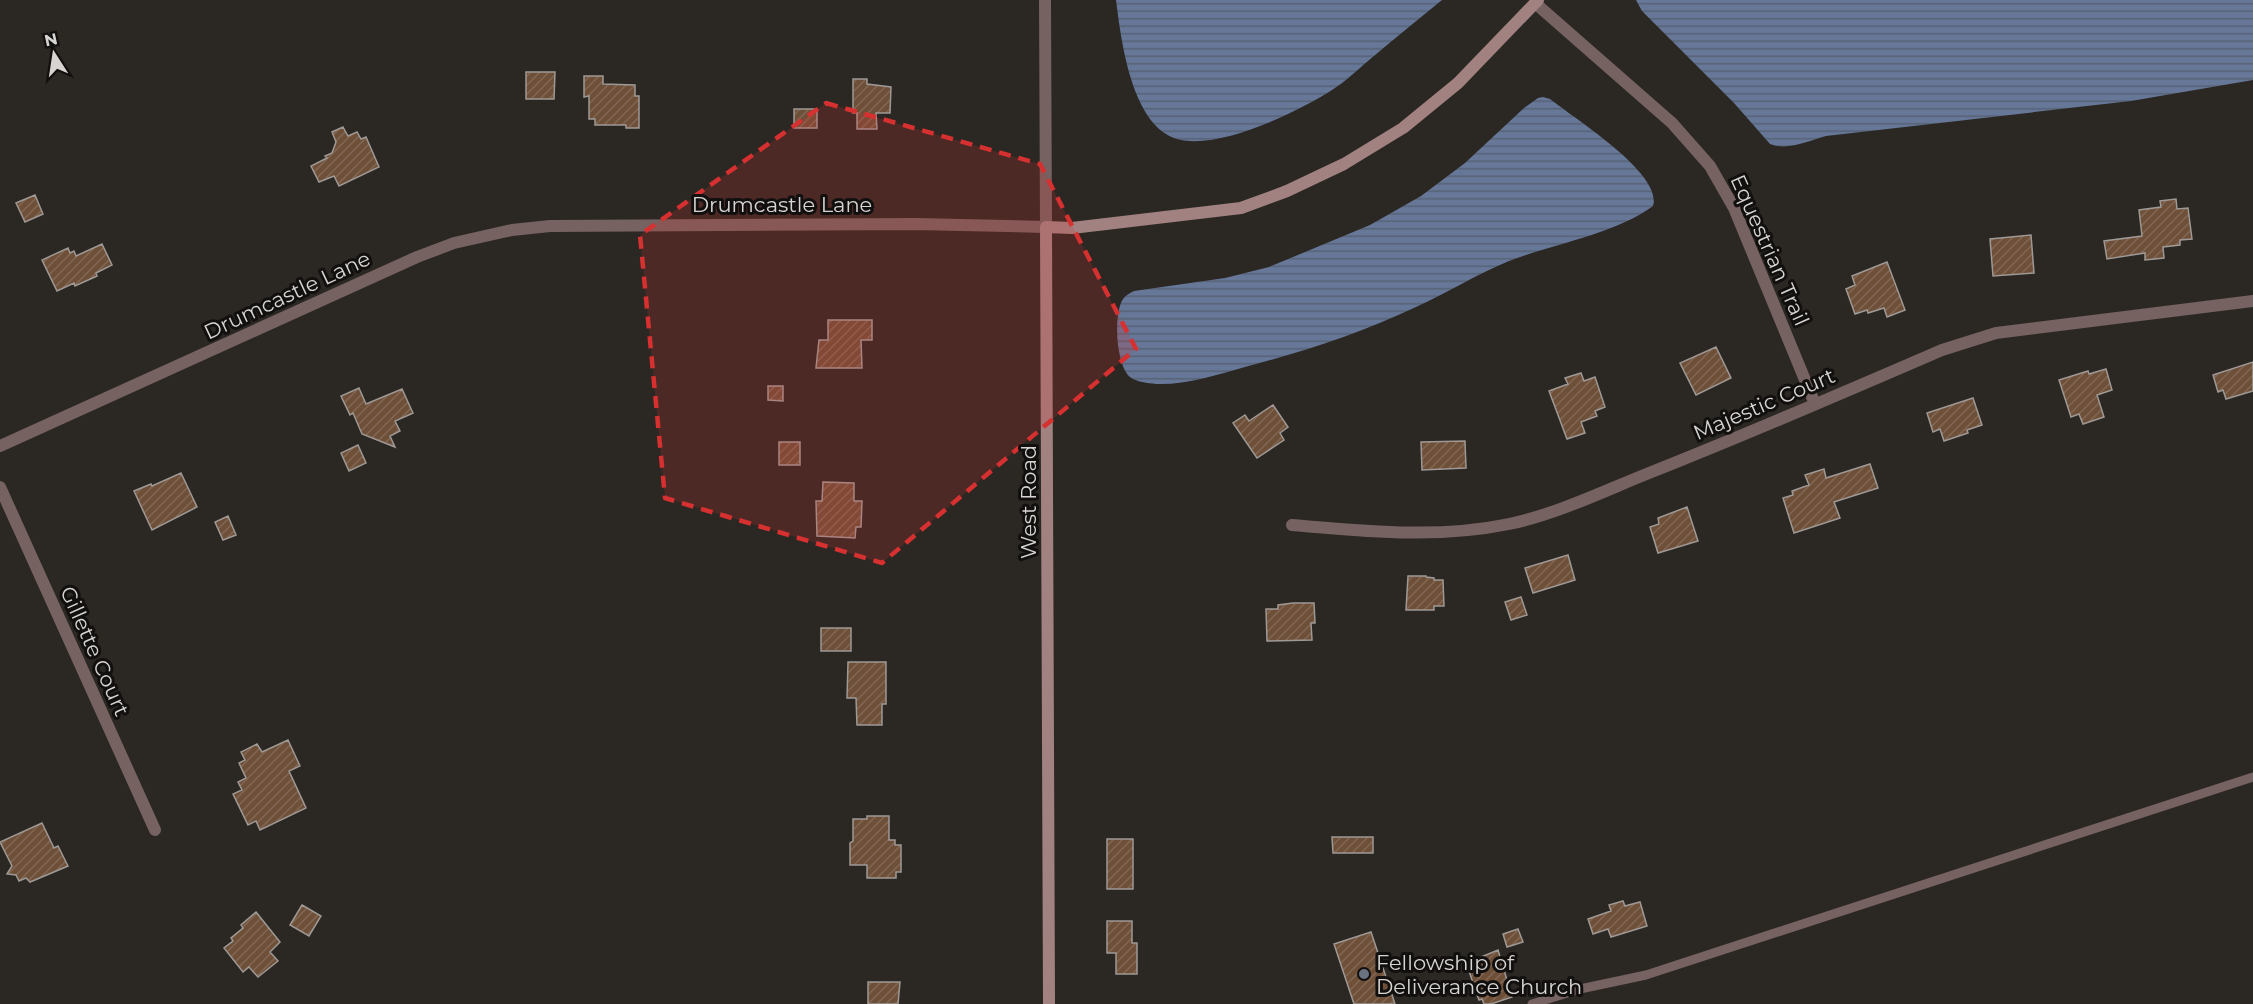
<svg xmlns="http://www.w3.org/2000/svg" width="2253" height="1004" font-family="Montserrat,sans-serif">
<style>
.water{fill:url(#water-rules)}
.building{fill:url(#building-hatch);stroke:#9f9995;stroke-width:1.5}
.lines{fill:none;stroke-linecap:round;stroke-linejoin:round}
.lane{stroke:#756261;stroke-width:9}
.street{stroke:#756261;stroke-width:12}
.secondary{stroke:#a18281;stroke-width:12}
.marked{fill:#d63130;fill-opacity:0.2;stroke:#d63130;stroke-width:4.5;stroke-dasharray:12 8;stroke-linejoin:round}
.worship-dot{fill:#6b7280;stroke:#12100f;stroke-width:2}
.labels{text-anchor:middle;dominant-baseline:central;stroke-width:6;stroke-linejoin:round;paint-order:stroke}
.street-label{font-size:21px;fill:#d7d4d2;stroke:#12100f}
.poi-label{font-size:21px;fill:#d7d4d2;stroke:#12100f;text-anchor:start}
</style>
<defs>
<pattern id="water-rules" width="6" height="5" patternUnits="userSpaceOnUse" patternTransform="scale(1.5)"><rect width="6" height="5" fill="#667798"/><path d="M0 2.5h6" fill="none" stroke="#576174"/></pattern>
<pattern id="building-hatch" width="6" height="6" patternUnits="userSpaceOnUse" patternTransform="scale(1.5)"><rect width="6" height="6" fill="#6e4f38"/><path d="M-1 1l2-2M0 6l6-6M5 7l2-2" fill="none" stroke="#826754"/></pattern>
</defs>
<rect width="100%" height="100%" fill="#2b2723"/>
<path class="water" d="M1116,0h326c-25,20 -50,41 -74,61 -12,10 -23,21 -36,29 -34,22 -129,69 -166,44 -36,-23 -45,-95 -50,-134z
M1636,0h617v80l-122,21 -305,35c-18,5 -38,15 -56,8l-36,-41 -92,-92z
M1543,97l7,2 8,6c22,17 105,70 95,101 -38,28 -100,38 -144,55 -32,13 -62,32 -93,46 -57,27 -111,44 -171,60 -29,8 -59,18 -89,17 -8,-1 -20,-2 -26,-7 -14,-12 -17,-63 -7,-78 3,-4 7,-6 11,-8l91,-13 44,-11 101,-42 51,-29 44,-33 59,-55 14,-10z"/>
<path class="building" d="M526,72h29l-1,27h-28z
M584,76h19v8l32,1v11h4v32h-13v-3h-31v-6h-6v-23l-5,1z
M853,79h14v5l24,3 -1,26h-14l1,16h-20v-16h-4z
M794,109h23v19h-23z
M343,127l5,9 9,-4 4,7 5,-2 13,30 -40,19 -5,-10 -15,6 -8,-16 16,-8 -2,-2 7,-3 4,-11 -4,-10z
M35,195l8,19 -18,8 -9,-19z
M2176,199l1,10 11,-1 4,31 -12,1v5l-17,2 1,11 -19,2v-7l-38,6 -3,-18 38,-5 -3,-26 22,-3 -1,-6z
M2031,235l3,38 -41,3 -3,-37z
M102,244l10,21 -16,8 1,3 -22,10 -1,-3 -17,8 -15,-31 26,-12 2,5 4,-2 2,5z
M1887,262l18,48 -18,7 -3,-9 -16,5 -1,-3 -12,4 -9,-25 9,-4 -3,-9z
M828,320h44v20h-11l1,28h-46l3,-28h9z
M1716,347l15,31 -35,17 -16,-32z
M2253,362v29l-27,8 -3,-9 -5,2 -5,-17z
M2106,369l6,21 -15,5 7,22 -21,7 -4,-10 -8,3 -12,-37 29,-9 1,3z
M1581,373l3,8 11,-4 10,30 -10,4 2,5 -16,6 4,11 -18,6 -18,-48 19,-7 -3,-6z
M768,386h15v15l-15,-1z
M359,388l7,16 36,-15 11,24 -18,8 5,10 -10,5 5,11 -33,-13 -9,-21 -3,2 -9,-19z
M1973,398l9,27 -15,5 1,3 -24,8 -4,-12 -7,3 -6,-19z
M1273,405l15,22 -8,6 4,7 -27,18 -24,-35 12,-8 4,6z
M1465,441l1,27 -44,2 -1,-28z
M779,442h21v23h-21z
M358,445l8,18 -17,8 -8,-18z
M1870,464l8,24 -44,14 6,16 -46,15 -11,-35 10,-3 -1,-4 17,-6 -4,-10 19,-6 2,9z
M181,473l16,34 -45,23 -18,-39 17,-7 1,2z
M823,482l31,1v18h8l-1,26h-5l-1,11 -38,-2 -1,-35h6z
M1687,507l11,34 -40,12 -8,-26 9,-3 -1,-6z
M228,516l8,19 -13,5 -8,-18z
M1568,555l7,25 -42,13 -8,-25z
M1408,576h18v1l8,1v2h9l1,26h-10v4h-28z
M1521,597l6,18 -16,5 -6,-18z
M1293,603h21l1,20h-4l1,17 -45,1 -1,-32h12v-4z
M821,628h30v23h-30z
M848,662h38v42h-4v21h-25l-1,-27h-9z
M288,740l12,26 -11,5 17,37 -46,22 -4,-9 -8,4 -15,-31 9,-4 -4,-8 8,-4 -7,-15 6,-3 -4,-8 16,-8 5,8z
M867,816h22v24h6v5h6v27h-5v6h-29v-13h-17v-22l3,-2v-22h14z
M42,823l12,25 4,-2 10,20 -38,16 -4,-4 -7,3 -3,-6 -9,-1 5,-8 -12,-24z
M1332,837h41v16h-40z
M1107,839h26v50h-26z
M1623,901l2,5 15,-4 7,24 -36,11 -3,-8 -15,5 -5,-15 23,-8 -2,-6z
M302,905l19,11 -12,20 -19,-11z
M256,912l24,30 -10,10 8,9 -20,16 -9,-10 -6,5 -19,-24 9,-7 -2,-3 12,-10 -2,-3z
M1107,921h25v22h5v31h-21v-21h-9z
M1518,929l5,13 -16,5 -4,-13z
M1371,932l24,72h-41l-20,-60z
M1498,950l14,47 -21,7h-7l-2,-5 -3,1 -6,-17 -5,-15 3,-1 -2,-5z
M868,982h32l-2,22h-30z"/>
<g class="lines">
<path class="lane" d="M1532,1004l48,-15 66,-14 607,-198"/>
<path class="street" d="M1535,3l137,120 38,43 24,42 81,196
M0,446l417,-189 37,-14 58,-13 38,-4 366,-2 130,3 -1,-227
M0,487l155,343
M1292,525c72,6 145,14 217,-1 48,-10 95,-33 140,-51 99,-39 196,-81 293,-123l54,-17 257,-32"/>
<path class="secondary" d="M1049,1004l-3,-777 26,1 169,-20 46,-17 57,-27 59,-36 55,-45 80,-83"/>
</g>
<path class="marked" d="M826,103l214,61 96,185 -254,214 -217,-65 -25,-263z"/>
<circle class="worship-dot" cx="1364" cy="974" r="6"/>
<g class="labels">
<g class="street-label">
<text x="782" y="204">Drumcastle Lane</text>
<text transform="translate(1770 250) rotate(66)">Equestrian Trail</text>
<text transform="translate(287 295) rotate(-25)">Drumcastle Lane</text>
<text transform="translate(1764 404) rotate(-23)">Majestic Court</text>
<text transform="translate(1028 502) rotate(-90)">West Road</text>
<text transform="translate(95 651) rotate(66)">Gillette Court</text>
</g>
<g class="poi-label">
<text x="1376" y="962">Fellowship of<tspan x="1376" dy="24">Deliverance Church</tspan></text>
</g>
</g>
<g transform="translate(54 54) rotate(348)" stroke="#12100f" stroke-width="4.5" paint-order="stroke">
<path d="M0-4.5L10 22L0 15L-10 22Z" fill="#d7d4d2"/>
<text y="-9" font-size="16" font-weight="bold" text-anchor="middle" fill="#d7d4d2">N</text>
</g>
</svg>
